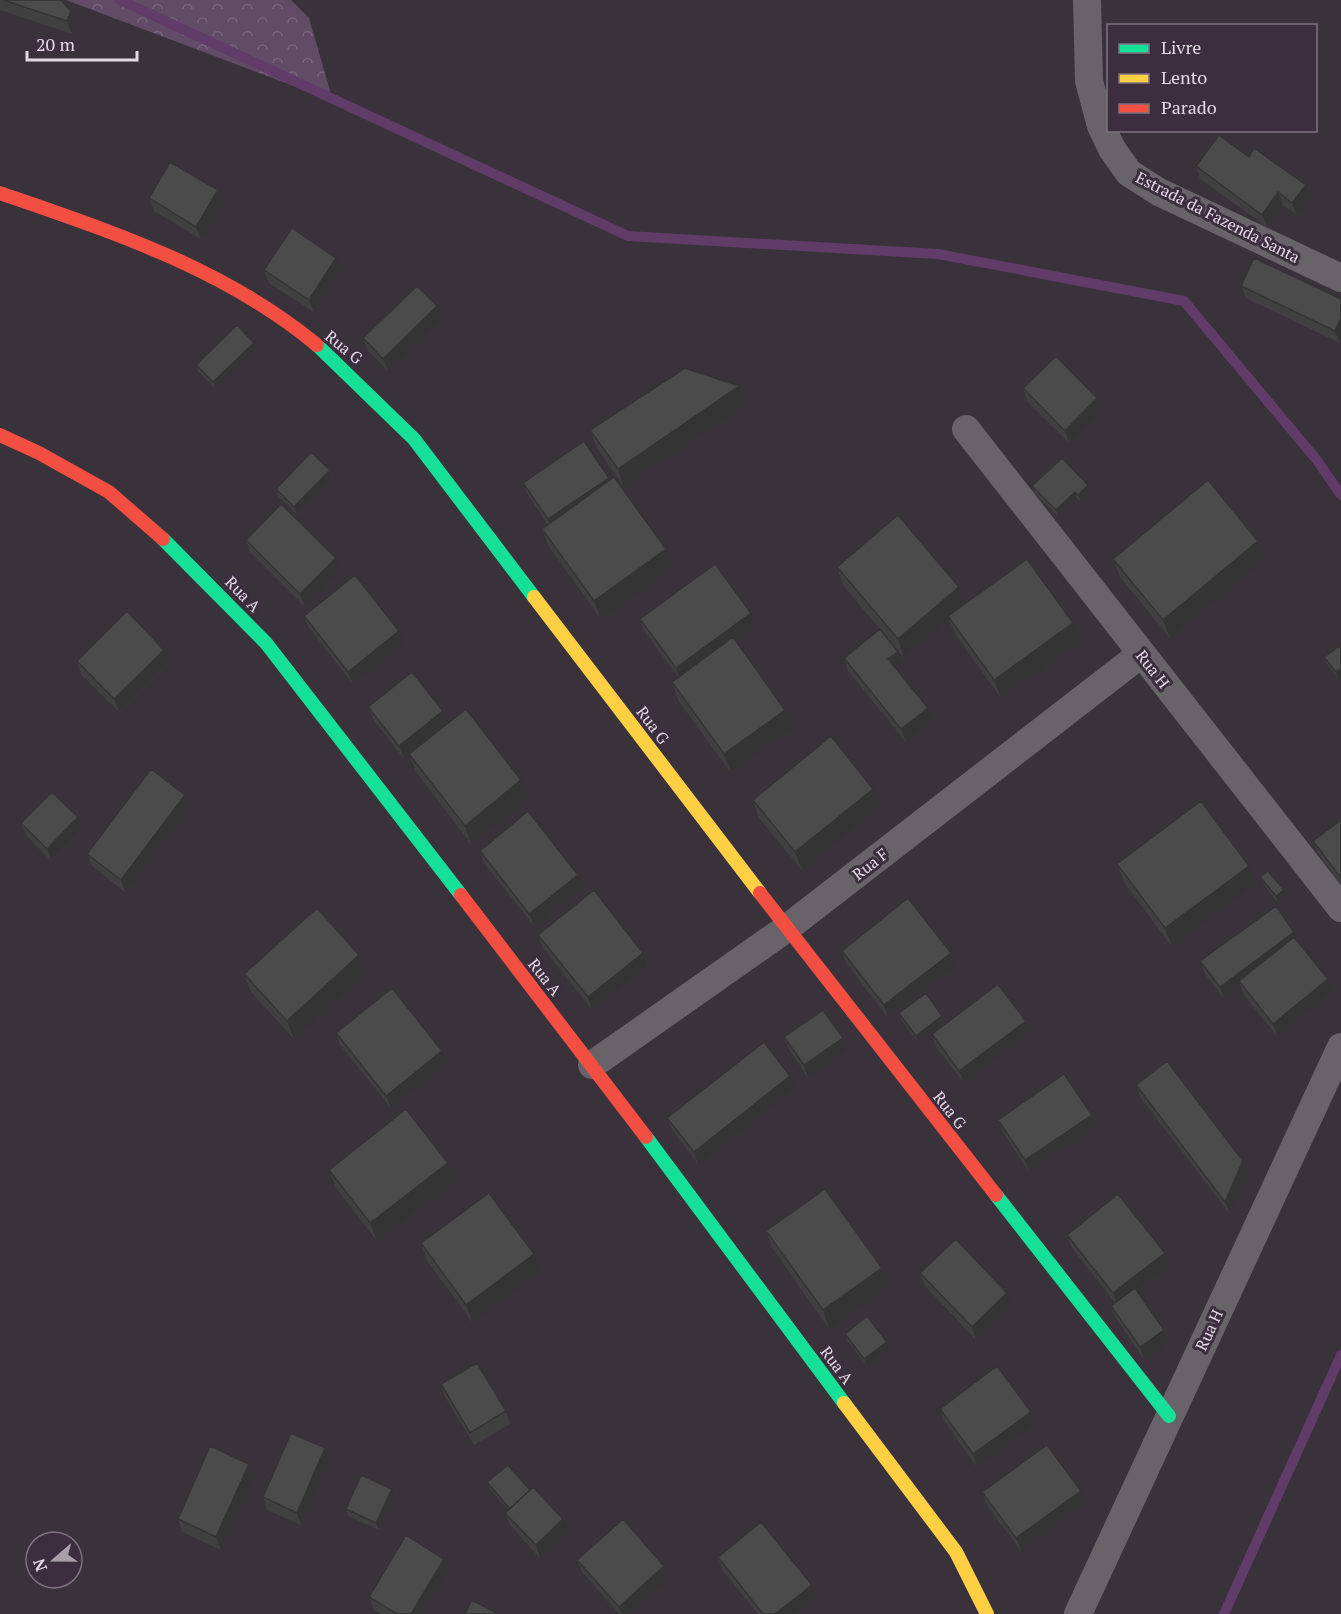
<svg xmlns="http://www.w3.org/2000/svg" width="1341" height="1614" font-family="'PT Serif',serif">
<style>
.forest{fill:url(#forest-crowns)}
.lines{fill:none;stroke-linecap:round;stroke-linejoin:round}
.stream{stroke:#613c68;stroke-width:10}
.street{stroke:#686368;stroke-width:28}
.fast{stroke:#16e098;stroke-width:14}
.slow{stroke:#ffcf43;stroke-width:14}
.jam{stroke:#f24e42;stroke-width:14}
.wall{fill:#414040}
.shaded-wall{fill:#353434}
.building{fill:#4c4b4b;stroke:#353434;stroke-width:1.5}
.labels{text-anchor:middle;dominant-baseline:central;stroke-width:6;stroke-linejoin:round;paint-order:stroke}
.street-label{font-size:16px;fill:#e3d9e4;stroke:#3c2e3f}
</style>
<defs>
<pattern id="forest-crowns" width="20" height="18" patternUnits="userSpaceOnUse" patternTransform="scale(1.5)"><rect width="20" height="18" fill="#624b66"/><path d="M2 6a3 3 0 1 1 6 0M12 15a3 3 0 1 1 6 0" fill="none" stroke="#78647c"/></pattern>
</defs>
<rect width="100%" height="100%" fill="#39323b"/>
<path class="forest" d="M66,0h225l18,18 24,83z"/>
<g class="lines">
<path class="stream" d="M120,0l508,236 310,18 246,47 132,158 25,36
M1224,1614l117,-259"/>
<path class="street" d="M1087,0l2,81 12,45 11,23 17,24 30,19 182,86
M966,429l375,479
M592,1065l195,-137 354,-274
M1078,1614l263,-567"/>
<path class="fast" d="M317,345l97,94 120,158
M163,539l103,104 195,252
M646,1137l198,266
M996,1195l173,221"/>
<path class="slow" d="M534,597l226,296
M844,1403l112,149 31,62"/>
<path class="jam" d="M0,193c112,39 224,75 317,152
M0,435l39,18 70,39 54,47
M760,893l236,302
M461,895l185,242"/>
</g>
<path class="wall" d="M0,0h61l10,11 4,13 -3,10 -72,-24z
M1249,157l57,28 4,12 -13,18 -14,-10 -16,22 -67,-48 -4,-13z
M218,190l5,13 -22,36 -47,-28 -5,-13z
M264,270l77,1 -27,41 -45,-29z
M1241,286l100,13v42l-1,2 -94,-45z
M441,319l-53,52 -20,-20 -5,-13z
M254,343l2,6 -41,39 -17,-17 -2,-6z
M739,386l7,18 -122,83 -27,-39 -7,-18z
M1023,388l74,10 5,13 -33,32 -42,-42z
M330,470l2,6 -35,38 -19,-18 -2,-7z
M610,480l63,88 -72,51 -52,-72 -7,-18 6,-4 -20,-30 -5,-12z
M1032,486l59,5 -10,10 -4,-3 -19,18 -24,-23z
M246,540l94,30 -35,37 -55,-55z
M1258,541l7,19 -95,78 -50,-61 -7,-18z
M837,567l128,37 108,19 7,18 -79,57 -46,-64 -6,-15 -45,39 -61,-73z
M304,616l100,28 -51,40 -44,-56z
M640,619l116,6 -21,15 57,88 -61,45 -53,-73 -6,-18 6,-5 -34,-46z
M1341,645v32l-3,2 -11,-15 -3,-7z
M898,652l4,12 -6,5 32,39 4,12 -26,22 -58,-71 -4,-13z
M77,661l92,1 -50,50 -38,-38z
M368,707l75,4 4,13 81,75 -57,45 -55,-72 -7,-18 -5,5 -31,-40z
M185,795l5,13 -65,84 -33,-26 -5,-12z
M753,800l127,7 -78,63 -43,-52z
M78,817l4,13 -31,31 -25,-26 -5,-12z
M1341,820v65l-23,-32 -5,-12z
M480,851l98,24 5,12 -49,39 -50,-63z
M1117,864l132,2 6,18 -83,63 -48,-65z
M1260,877l26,19 -8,7 -15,-20z
M538,935l105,18 5,12 -56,45 -49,-62z
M842,951l109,2 5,12 -68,53 -42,-55z
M1200,961l128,18 4,12 -55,45 -34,-42 -2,-7 -17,12 -19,-25z
M366,973l-72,66 -43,-47 -7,-18z
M899,1013l46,9 -27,20 -17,-23z
M1026,1021l4,12 -66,50 -28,-36 -4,-13z
M336,1033l111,31 -56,44 -51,-63z
M784,1037l59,1 4,13 -39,27 -19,-29z
M1136,1085l107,76 5,13 -18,40 -90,-117z
M795,1089l-97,75 -26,-34 -5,-12z
M1092,1115l4,12 -67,45 -26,-40 -5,-12z
M329,1170l126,11 -78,60 -41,-53z
M766,1231l116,37 7,18 -60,43 -56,-80z
M1067,1235l102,30 -32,26 27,39 5,13 -25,17 -28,-42 -5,-12 4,-3 -43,-55z
M421,1243l113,11 7,18 -68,51 -46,-62z
M920,1273l92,33 -36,34 -51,-54z
M845,1334l44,14 -22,18 -20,-26z
M441,1384l65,27 4,13 -36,21 -29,-48z
M940,1409l91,3 4,12 -58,43 -33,-46z
M329,1461l-28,64 -34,-15 -4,-13z
M249,1464l5,12 -33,74 -39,-18 -4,-13z
M487,1482l43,8 38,41 -28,27 -30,-33 -5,-12 3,-3 -18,-21z
M982,1492l103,12 -64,47 -35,-47z
M394,1496l-15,34 -31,-14 -2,-7z
M718,1557l98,40 -21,17h-37l-36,-44z
M444,1559l4,12 -25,43h-42l-7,-4 -5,-13z
M577,1560l92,19 -40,35h-10l-37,-42z"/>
<path class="shaded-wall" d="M71,11l4,13 -3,10 -5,-13z
M1306,185l4,12 -13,18 -5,-12z
M218,190l5,13 -22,36 -5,-12z
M1278,192l5,13 -16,22 -5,-12z
M336,258l5,13 -27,41 -5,-12z
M437,306l4,13 -53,52 -5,-12z
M1341,318v23l-1,2 -5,-12z
M254,343l2,6 -41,39 -2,-6z
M739,386l7,18 -122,83 -6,-18z
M1097,398l5,13 -33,32 -4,-12z
M330,470l2,6 -35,38 -3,-7z
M609,478l5,12 -61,41 -5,-12z
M1088,485l3,6 -10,10 -3,-6z
M1075,492l2,6 -19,18 -2,-6z
M1258,541l7,19 -95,78 -7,-18z
M666,549l7,19 -72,51 -7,-18z
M336,558l4,12 -35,37 -5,-13z
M959,587l7,18 -18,11 1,3 -45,39 -6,-19z
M751,613l5,12 -76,55 -4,-12z
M1073,623l7,18 -79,57 -7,-18z
M399,631l5,13 -51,40 -5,-12z
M164,650l5,12 -50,50 -5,-13z
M898,652l4,12 -9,8 -5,-13z
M1341,669v8l-3,2 -2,-7z
M928,708l4,12 -26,22 -5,-13z
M785,710l7,18 -61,45 -7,-19z
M443,711l4,13 -43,35 -5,-13z
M521,780l7,19 -57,45 -6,-18z
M873,789l7,18 -78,63 -7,-18z
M185,795l5,13 -65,84 -4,-12z
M78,817l4,13 -31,31 -4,-12z
M1249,866l6,18 -83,63 -7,-19z
M578,875l5,12 -49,39 -5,-12z
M1284,890l2,6 -8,7 -2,-7z
M1294,932l5,12 -60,37 2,6 -17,12 -4,-12z
M643,953l5,12 -56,45 -4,-13z
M951,953l5,12 -68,53 -4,-13z
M359,955l7,18 -72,66 -7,-18z
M1328,979l4,12 -55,45 -4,-12z
M942,1016l3,6 -27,20 -2,-6z
M1026,1021l4,12 -66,50 -5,-12z
M843,1038l4,13 -39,27 -4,-13z
M442,1051l5,13 -56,44 -5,-12z
M790,1076l5,13 -97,75 -4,-12z
M1092,1115l4,12 -67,45 -4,-12z
M1243,1161l5,13 -18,40 -5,-12z
M448,1163l7,18 -78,60 -7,-18z
M1165,1253l4,12 -51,41 -5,-13z
M534,1254l7,18 -68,51 -7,-18z
M882,1268l7,18 -60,43 -6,-19z
M1007,1293l5,13 -36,34 -4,-13z
M1164,1330l5,13 -25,17 -4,-13z
M887,1342l2,6 -22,18 -3,-7z
M1031,1412l4,12 -58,43 -4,-13z
M325,1448l4,13 -28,64 -4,-12z
M249,1464l5,12 -33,74 -5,-13z
M392,1489l2,7 -15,34 -3,-7z
M1081,1491l4,13 -64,47 -5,-13z
M563,1519l5,12 -28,27 -4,-13z
M444,1559l4,12 -25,43h-12z
M664,1566l5,13 -40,35h-8l-2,-7z
M812,1585l4,12 -21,17h-20z"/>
<path class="building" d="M3,0h58l10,11 -4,10z
M1219,135l30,22 5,-9 52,37 -14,18 -14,-11 -16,23 -66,-49z
M170,162l48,28 -22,37 -47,-29z
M292,228l44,30 -27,42 -45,-30z
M1254,258l87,41v19l-6,13 -94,-45z
M417,286l20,20 -54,53 -20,-21z
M237,325l17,18 -41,39 -17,-17z
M1056,356l41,42 -32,33 -42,-43z
M685,368l54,18 -121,83 -28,-39z
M584,441l25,37 -61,41 -25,-36z
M311,452l19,18 -36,37 -18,-18z
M1062,458l26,27 -10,10 -3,-3 -19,18 -24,-24z
M614,477l52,72 -72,52 -52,-72z
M1208,480l50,61 -95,79 -50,-61z
M281,504l55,54 -36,36 -54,-54z
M898,515l61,72 -61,52 -61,-72z
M1027,559l46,64 -79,57 -46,-64z
M715,564l36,49 -75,55 -36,-49z
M355,575l44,56 -51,41 -44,-56z
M127,611l37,39 -50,49 -37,-38z
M880,629l18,23 -10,7 40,49 -27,21 -57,-71z
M733,637l52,73 -61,44 -52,-72z
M1341,645v24l-5,3 -12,-15z
M412,672l31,39 -44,35 -31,-39z
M466,709l55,71 -56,46 -56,-72z
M831,736l42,53 -78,63 -42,-52z
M151,769l34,26 -64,85 -34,-26z
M52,792l26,25 -31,32 -26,-26z
M1201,801l48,65 -84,62 -48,-64z
M528,811l50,64 -49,39 -49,-63z
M1341,820v58l-28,-37z
M1268,871l16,19 -8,6 -16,-19z
M594,890l49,63 -55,44 -50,-62z
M908,898l43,55 -67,52 -42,-54z
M1276,906l18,26 -74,55 -20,-26z
M317,908l42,47 -72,66 -43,-47z
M1294,937l34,42 -55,45 -34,-43z
M998,984l28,37 -67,50 -27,-37z
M392,988l50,63 -56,45 -50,-63z
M926,993l16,23 -26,20 -17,-23z
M823,1010l20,28 -39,27 -20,-28z
M764,1042l26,34 -96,76 -27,-34z
M1167,1061l76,100 -18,41 -89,-117z
M1064,1074l28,41 -67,45 -27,-40z
M406,1109l42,54 -78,60 -41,-53z
M825,1189l57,79 -59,42 -57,-79z
M489,1193l45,61 -68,51 -45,-62z
M1118,1194l47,59 -52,40 -46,-58z
M956,1239l51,54 -35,34 -52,-54z
M1135,1288l29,42 -24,17 -29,-41z
M867,1316l20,26 -23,17 -19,-25z
M477,1363l29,48 -36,22 -29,-49z
M997,1366l34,46 -58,42 -33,-45z
M291,1433l34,15 -28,65 -34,-16z
M1047,1445l34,46 -65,47 -34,-46z
M210,1446l39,18 -33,73 -38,-18z
M508,1465l22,25 -20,19 -23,-27z
M361,1475l31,14 -16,34 -30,-14z
M533,1487l30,32 -27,26 -31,-32z
M623,1519l41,47 -45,41 -42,-47z
M761,1522l51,63 -37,29h-12l-45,-57z
M406,1535l38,24 -33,55h-14l-28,-17z
M472,1600l26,14h-33z"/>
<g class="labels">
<g class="street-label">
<text transform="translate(1218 217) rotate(27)">Estrada da Fazenda Santa</text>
<text transform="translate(344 347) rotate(39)">Rua G</text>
<text transform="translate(243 594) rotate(46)">Rua A</text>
<text transform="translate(1153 669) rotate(52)">Rua H</text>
<text transform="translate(653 725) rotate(53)">Rua G</text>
<text transform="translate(870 864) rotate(-38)">Rua F</text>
<text transform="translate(545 977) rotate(52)">Rua A</text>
<text transform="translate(950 1110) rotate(52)">Rua G</text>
<text transform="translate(1209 1330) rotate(-65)">Rua H</text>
<text transform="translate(837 1365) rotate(53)">Rua A</text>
</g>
</g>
<rect x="1107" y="24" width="210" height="108" fill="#3c2e3f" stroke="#7f7281" stroke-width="1.5"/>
<rect x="1119" y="44" width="30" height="9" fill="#16e098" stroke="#7f7281" stroke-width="1.5"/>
<text x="1161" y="54" font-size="18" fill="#e3d9e4">Livre</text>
<rect x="1119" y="74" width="30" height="9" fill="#ffcf43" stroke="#7f7281" stroke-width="1.5"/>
<text x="1161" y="84" font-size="18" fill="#e3d9e4">Lento</text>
<rect x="1119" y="104" width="30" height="9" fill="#f24e42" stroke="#7f7281" stroke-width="1.5"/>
<text x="1161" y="114" font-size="18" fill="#e3d9e4">Parado</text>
<g transform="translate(54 1560) rotate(250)"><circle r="28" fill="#3c2e3f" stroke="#7f7281" stroke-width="1.5"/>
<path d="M0-4.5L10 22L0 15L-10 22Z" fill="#a89fa9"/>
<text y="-9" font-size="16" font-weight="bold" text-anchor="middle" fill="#e3d9e4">N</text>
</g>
<path d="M27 51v9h110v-9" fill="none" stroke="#e3d9e4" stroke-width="3"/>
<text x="36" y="51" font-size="18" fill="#e3d9e4" stroke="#3c2e3f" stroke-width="4.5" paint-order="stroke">20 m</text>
</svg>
